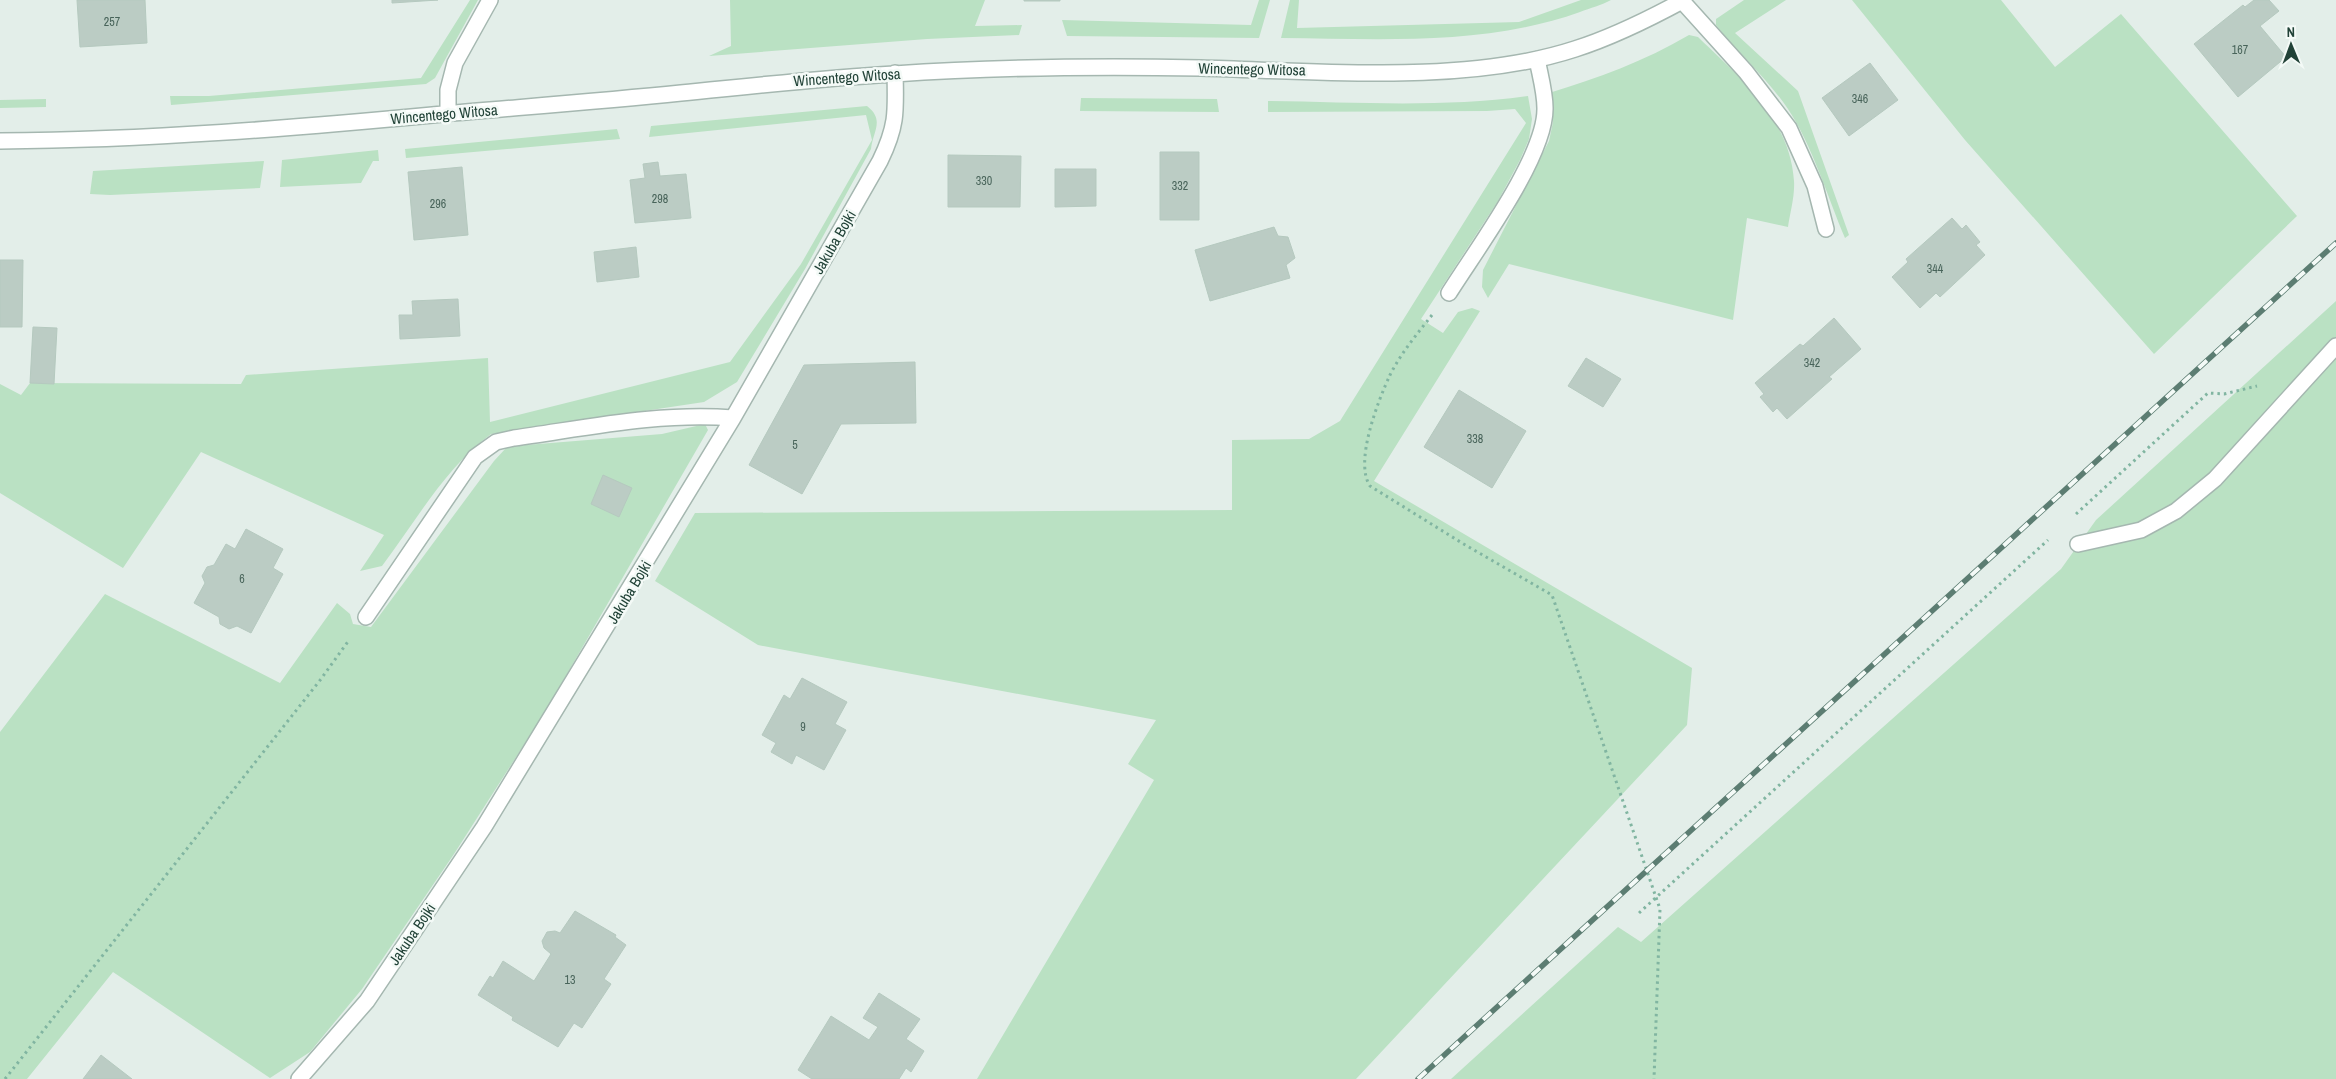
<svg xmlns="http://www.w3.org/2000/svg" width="2336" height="1079" font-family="'Archivo Narrow',sans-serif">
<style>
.green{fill:#bae1c3}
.building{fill:#bbccc4;stroke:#b5c9bf}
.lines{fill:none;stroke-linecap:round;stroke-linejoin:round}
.minor-casing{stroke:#a5b7b0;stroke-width:18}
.path{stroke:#81b5a1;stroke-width:3;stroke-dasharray:2.5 4;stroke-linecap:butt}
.minor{stroke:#fff;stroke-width:15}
.rail-casing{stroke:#5c7d72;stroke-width:5.5}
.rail{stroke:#f4faf7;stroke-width:4;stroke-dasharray:11;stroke-linecap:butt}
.labels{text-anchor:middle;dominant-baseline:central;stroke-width:5;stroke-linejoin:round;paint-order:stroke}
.number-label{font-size:12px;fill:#48645a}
.street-label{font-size:15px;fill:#214237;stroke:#f4faf7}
</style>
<rect width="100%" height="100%" fill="#e3eee9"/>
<path class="green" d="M470,0h8l-43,78 -9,6 -255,21 -1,-9h39l212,-18z
M730,0h255l-10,26 47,-1 -3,10 -92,4 -218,17 22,-10z
M1259,0h11l-11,38 -192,-2 -5,-16 189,5z
M1290,0h9l-2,28 222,-6 62,-22h30c-9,5 -21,8 -31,12 -95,34 -200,27 -299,26z
M1744,0h42l-51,33 63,58 51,144 -4,3c-17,-40 -33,-93 -57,-129 -21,-31 -49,-55 -72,-84v-6l3,-2z
M1852,0h149l54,67 66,-53 176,202 -143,138 -189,-214z
M1689,35l9,2c42,41 92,81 96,144 1,15 -4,32 -6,46l-41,-9 -14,102 -224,-56 -21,34 -6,-11 1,-17 66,-129 4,-19 -4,-29c49,-15 96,-32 140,-58z
M1528,96l4,23 -3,20 -9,21 -22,41 -77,118 22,14 15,-21 14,-4 8,3 -106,170 318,187 -5,57 -331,354h-379l177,-299 -26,-16 28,-44 -398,-75 -103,-64 40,-68 537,-3v-70l77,-1 31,-18 186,-298 -11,-14 -28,2 -219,1v-11c86,1 174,7 260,-5z
M1081,98l136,1 2,13 -139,-1z
M46,99v8l-46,1v-8z
M867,106c18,14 6,25 4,43l-66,120 -68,113 -33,20 -213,32c-46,34 -75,87 -109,132l-22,5 24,-36 -183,-83 -78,116 -123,-75v-109l21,11 9,-12 211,1 5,-9 242,-17 2,64 240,-60 71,-98 71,-124 -6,-25 -217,22 2,-11z
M617,129l3,10 -214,19 -1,-9z
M378,150l1,11h-6l-12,22 -81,4 2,-27z
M264,161l-4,27 -150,7 -20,-1 3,-23z
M2336,301v778h-885l167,-152 23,15 420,-373 35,-49z
M705,424l3,6 -163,282 -91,142 -92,135 -52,63 -40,26 -157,-106 -86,107h-27v-347l105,-138 175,89 57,-80 13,11 3,10 18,3 123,-166 12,-13 20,-3 136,-11z"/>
<path class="building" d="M77,0h68l2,43 -67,4z
M392,0h46l-46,3z
M1024,0h36v1h-36z
M2254,0h15l10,11 -19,15 26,31 -48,40 -44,-53 49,-39 2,2z
M1870,63l28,37 -49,36 -27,-38z
M1160,152h39v68h-39z
M948,155l73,1 -1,51h-72z
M658,162l2,14 26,-2 5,44 -56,5 -5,-43 15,-2 -2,-14z
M462,167l6,68 -54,5 -6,-68z
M1055,169h41v37l-41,1z
M1952,218l10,11 4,-4 14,17 -4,3 9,10 -45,42 -4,-4 -16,15 -28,-31 16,-15 -2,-3z
M1274,227l4,9 10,1 7,21 -9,7 4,13 -80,23 -15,-51z
M636,247l3,30 -42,5 -3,-30z
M0,260h23l-1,67h-22z
M458,299l2,37 -60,3 -1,-24h14l-1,-14z
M1834,318l27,31 -32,28 3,2 -45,40 -10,-11 -4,4 -13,-15 4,-3 -9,-11 45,-39 3,2z
M33,327l24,1 -3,56 -24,-1z
M1586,358l35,21 -18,28 -35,-21z
M915,362l1,61 -75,1 -39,70 -53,-29 55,-100z
M1459,390l67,41 -34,57 -68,-41z
M603,475l29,13 -13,29 -28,-13z
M246,529l37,20 -10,19 10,6 -32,59 -14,-7 -8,3 -9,-5 -1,-7 -25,-14 11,-20 -3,-7 5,-9 7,-2 12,-21 9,5z
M802,678l45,24 -12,22 11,6 -22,40 -28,-15 -4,9 -21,-12 5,-9 -14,-8 22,-40 6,4z
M575,911l41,24 -1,2 11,8 -22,34 7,5 -29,44 -8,-5 -16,24 -46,-27 1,-3 -35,-22 12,-19 3,2 10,-17 31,20 17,-27 -7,-6 -2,-7 5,-9 8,-1 5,2z
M879,993l41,26 -14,20 18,12 -13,21 -5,-4 -7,11h-87l-14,-9 33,-54 38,24 9,-13 -15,-9z
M101,1055l31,24h-49z"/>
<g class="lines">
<defs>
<path id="minor" d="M1682,1l64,71 43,56 26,58 11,43
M448,113v-23l7,-27 35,-63
M0,141c148,-1 296,-13 443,-27 80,-7 159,-13 238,-21 71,-7 142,-15 213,-19 103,-7 205,-8 307,-6 116,3 264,17 374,-19 38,-12 74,-30 109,-49
M1449,293c27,-43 97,-137 96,-185 0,-16 -5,-33 -8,-49
M2078,544l63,-14 35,-19 39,-32 121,-133
M366,617l109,-160 21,-15 18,-4c72,-10 146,-26 219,-20
M299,1079l68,-78 117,-174 249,-409 147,-257c17,-35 16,-49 15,-88"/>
</defs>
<use href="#minor" class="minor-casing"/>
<path class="path" d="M1432,315c-15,19 -31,38 -42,60 -12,26 -36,87 -20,111l92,57 90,52 108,314 -6,170
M2076,514l132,-121 16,1 33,-8
M1639,913l409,-373
M5,1079l316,-400 28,-39"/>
<use href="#minor" class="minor"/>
<defs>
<path id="rail" d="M1418,1079l918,-836"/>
</defs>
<use href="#rail" class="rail-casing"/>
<use href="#rail" class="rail"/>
</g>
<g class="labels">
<g class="number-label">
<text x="112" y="22">257</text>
<text x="2240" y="50">167</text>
<text x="1860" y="99">346</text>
<text x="984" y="181">330</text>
<text x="1180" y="186">332</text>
<text x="660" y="199">298</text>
<text x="438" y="204">296</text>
<text x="1935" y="269">344</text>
<text x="1812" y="363">342</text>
<text x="1475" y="439">338</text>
<text x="795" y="445">5</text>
<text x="242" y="579">6</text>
<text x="803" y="727">9</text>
<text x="570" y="980">13</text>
</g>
<g class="street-label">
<text transform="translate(1252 69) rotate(1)">Wincentego Witosa</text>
<text transform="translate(847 77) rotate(-4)">Wincentego Witosa</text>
<text transform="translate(444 114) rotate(-5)">Wincentego Witosa</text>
<text transform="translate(834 242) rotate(-60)">Jakuba Bojki</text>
<text transform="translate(629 592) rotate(-59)">Jakuba Bojki</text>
<text transform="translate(412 934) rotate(-56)">Jakuba Bojki</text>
</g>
</g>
<g transform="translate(2291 45) rotate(359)" stroke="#f4faf7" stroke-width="4" paint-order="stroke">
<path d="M0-4L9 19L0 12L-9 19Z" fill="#214237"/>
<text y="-8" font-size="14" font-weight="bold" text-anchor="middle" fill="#214237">N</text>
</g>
</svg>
